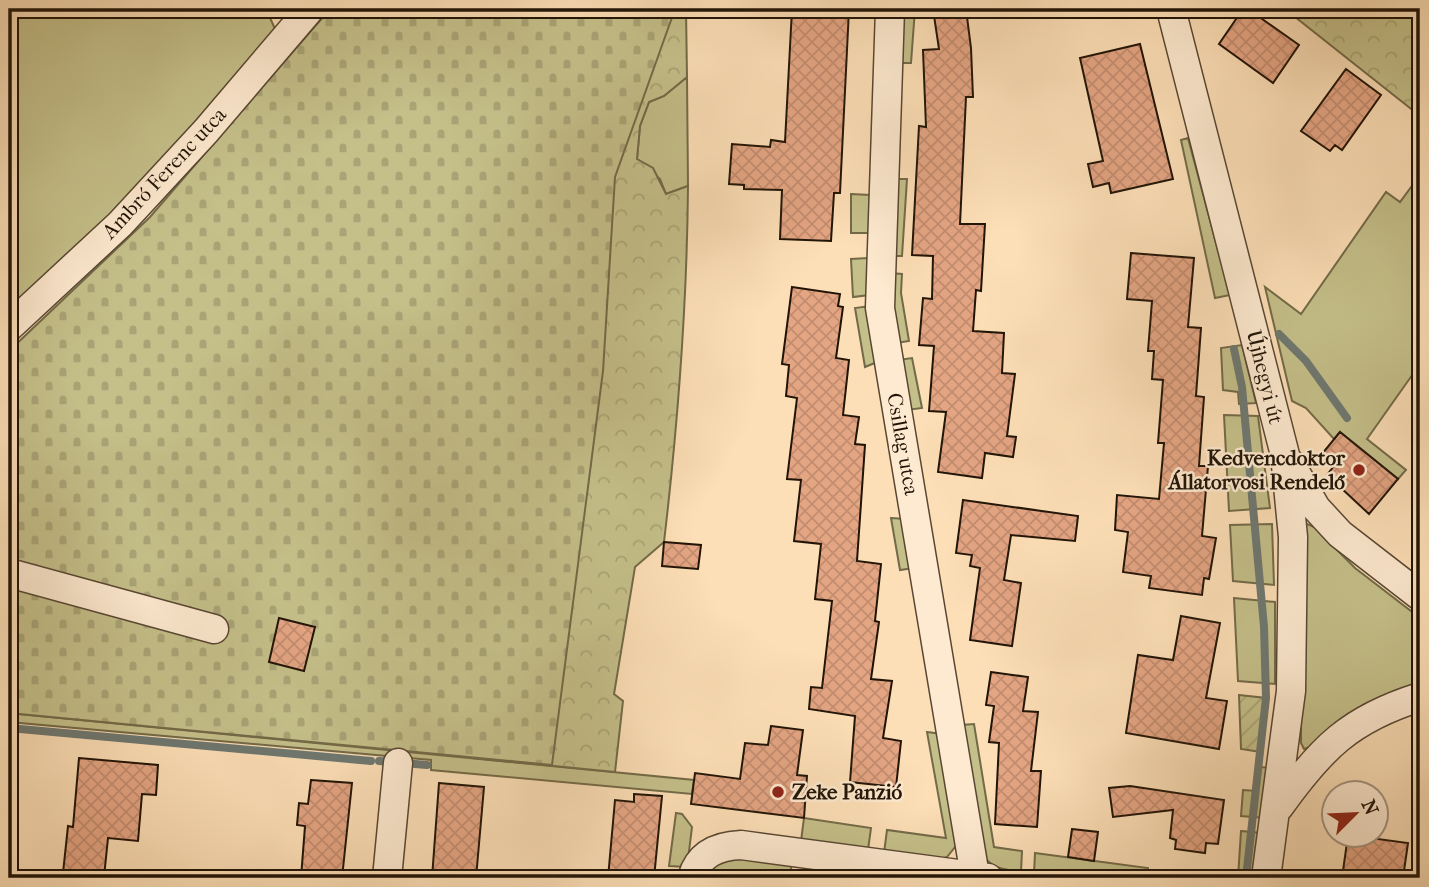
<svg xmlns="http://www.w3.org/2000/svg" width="1429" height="887" font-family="'IM FELL French Canon',serif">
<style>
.grass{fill:#c5c08a;stroke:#736a48;stroke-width:2}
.forest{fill:url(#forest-crowns);stroke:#736a48;stroke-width:2}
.cemetery{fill:url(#cemetery-stones);stroke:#736a48;stroke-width:2}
.garden{fill:url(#garden-furrows);stroke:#736a48;stroke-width:2}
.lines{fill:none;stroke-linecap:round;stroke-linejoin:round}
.stream{stroke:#6e7871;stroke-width:8}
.building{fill:url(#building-cross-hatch);stroke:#211407;stroke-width:2}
.minor-casing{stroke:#584733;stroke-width:31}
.minor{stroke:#feead0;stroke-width:28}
.poi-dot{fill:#8f2418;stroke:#feead0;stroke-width:2.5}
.labels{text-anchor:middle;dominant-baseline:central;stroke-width:5;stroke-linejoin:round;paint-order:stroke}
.street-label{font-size:21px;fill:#211407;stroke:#feead0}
.poi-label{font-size:21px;font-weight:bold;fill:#211407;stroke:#feead0;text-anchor:end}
</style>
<defs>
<pattern id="forest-crowns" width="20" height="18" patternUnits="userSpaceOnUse" patternTransform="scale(1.75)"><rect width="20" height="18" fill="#c5c08a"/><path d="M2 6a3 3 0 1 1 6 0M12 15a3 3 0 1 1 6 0" fill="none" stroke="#a9a476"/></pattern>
<pattern id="cemetery-stones" width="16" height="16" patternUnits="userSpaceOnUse" patternTransform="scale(1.75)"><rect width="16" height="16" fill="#c5c08a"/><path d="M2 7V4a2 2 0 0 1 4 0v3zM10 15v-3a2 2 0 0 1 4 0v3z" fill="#a9a476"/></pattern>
<pattern id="garden-furrows" width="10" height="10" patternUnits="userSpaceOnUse" patternTransform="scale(1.75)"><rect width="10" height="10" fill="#c5c08a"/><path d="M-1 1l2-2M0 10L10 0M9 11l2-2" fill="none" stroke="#a9a476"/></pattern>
<pattern id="building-cross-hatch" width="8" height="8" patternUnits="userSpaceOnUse" patternTransform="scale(1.75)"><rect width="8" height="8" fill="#e4a583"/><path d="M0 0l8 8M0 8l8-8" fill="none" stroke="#c38d70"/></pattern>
</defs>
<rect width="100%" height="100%" fill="#fddfb7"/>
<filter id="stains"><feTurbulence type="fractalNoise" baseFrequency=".00286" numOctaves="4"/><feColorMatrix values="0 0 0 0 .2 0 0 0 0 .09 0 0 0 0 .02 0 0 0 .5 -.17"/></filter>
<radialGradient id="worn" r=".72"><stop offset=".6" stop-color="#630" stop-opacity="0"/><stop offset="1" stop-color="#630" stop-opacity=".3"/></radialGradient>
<path class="grass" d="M9,9h257l15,33 -272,285z
M900,9h15l-4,54h-14z
M687,77l1,109 -22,8 -6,-15 -23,-20 3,-33 9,-24 15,-6z
M1188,138l42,157 -15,3 -34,-158z
M1420,175v189l-53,75 39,31 -8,9 -58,-47 -6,7 -28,-31 -14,-7 -27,-114 36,27 85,-122 14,10z
M892,179h15l-5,77h-12z
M851,194l19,1 -1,38h-18z
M868,258l1,37 -16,2 -2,-38z
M889,273l13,1 -1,19 8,48 -13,2z
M870,306l7,56 -12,5 -10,-59z
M1242,345l14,58 -17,1 -1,-12 -15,-2 -2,-42z
M912,358l10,50 -15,2 -9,-50z
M1224,415l34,1 12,92 -41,3z
M891,518l15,1 8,49 -14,2z
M1272,524l2,61 -41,-4 -3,-56z
M1307,524l7,3 41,41 65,50v65c-29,8 -57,19 -82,38 -11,8 -20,25 -34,28l-3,-6 1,-212z
M1234,598l41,4v82l-37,-3z
M9,713l685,67 -2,14 -261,-24v-10l-422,-38z
M974,724l20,123 28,4 -1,21c-17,-3 -29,-3 -39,-18l-21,-129z
M927,732l15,2 16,103 -3,10 -8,10 -12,5 -51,-9 3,-23 59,8z
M1260,767l12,1 -7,50 -24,-2 2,-26 14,1z
M676,813l6,1 10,13 -5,40 -18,-1z
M804,818l67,10 -3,22 -67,-9z
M1241,831l21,2 -7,45h-17z
M1035,853l113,15 -1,10h-87l-26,-4z
M722,858l70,2 -2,18h-87z"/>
<path class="forest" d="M568,9h118l1,68 -23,19 -15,6 -9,24 -3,33 16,9 13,26 22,-8c-1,119 -10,237 -24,356l-29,25 -21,127 9,7 -8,71 -142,-14z
M1285,9h135v107z"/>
<path class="cemetery" d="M330,9h345l-60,168 -12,194 -51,394 -543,-52v-362l141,-134z"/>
<path class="garden" d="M1239,695l27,3 -5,54 -20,-3z"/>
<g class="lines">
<path class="stream" d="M1279,334l27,27 41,57
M1234,349l8,38 22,240 2,71 -20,180
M9,728l362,33
M379,761l48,4"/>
</g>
<path class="building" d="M792,9h57l-9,184h-6l-3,48 -51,-2 2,-49 -38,-1v-4l-15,-1 3,-40 38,3 1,-7 14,2z
M933,9h33l5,39 2,49h-7l-6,127h25l-4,67 -5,-1 -3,41 31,2 -2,40 13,1 -8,62 9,1 -3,20 -28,-4 -3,25 -44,-6 8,-60 -17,-1 5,-65 -15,-1 4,-47 9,1 1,-43 -21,-1 7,-129 7,1 -3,-77 16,-1z
M1243,9h5l51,36 -26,38 -54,-39z
M1140,44l33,135 -62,14 -2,-10 -16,4 -5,-23 15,-3 -23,-103z
M1346,69l35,26 -39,55 -7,-5 -5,6 -29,-20z
M1131,253l63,5 -6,69 13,1 -5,68 8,1 -5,69h9l-6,70 14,2 -7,41 -5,-1 -2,17 -53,-7 2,-12 -28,-4 5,-40 -13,-2 2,-35 42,4 5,-56h-6l5,-63 -11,-1 2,-28h-6l4,-50 -25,-2z
M792,287l48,7 -2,12 5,1 -7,51 13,2 -6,55 16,2 -4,27 10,1 -8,116 24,3 -6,57 4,1 -8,57 21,2 -9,57 18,3 -5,46 -46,-5 5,-66 -46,-7 2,-22 11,1 10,-87 -17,-2 6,-55 -27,-3 7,-61 -14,-1 10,-81 -11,-2 3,-31 -7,-1z
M1340,432l58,47 -29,35 -42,-39 7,-9 -13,-11z
M963,500l115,16 -3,25 -64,-6 -7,45 17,3 -9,63 -42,-6 10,-72 -10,-2 2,-11 -16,-2z
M664,542l37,3 -3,24 -36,-3z
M1181,616l39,7 -14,75 21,3 -8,48 -93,-16 12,-78 35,5z
M279,618l36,9 -11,44 -35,-9z
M991,672l37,5 -5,34 15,1 -7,59h10l-4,56 -42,-3 4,-81 -10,-1 5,-36 -8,-1z
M771,726l32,4 -6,45 10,1 -3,42 -113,-14 4,-31 45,6 5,-36 23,2z
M79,758l79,7 -2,30 -14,-1 -4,47 -30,-3 -4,39 -41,-4 5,-47 5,1z
M311,780l41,3 -10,95h-41l4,-52 -8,-1 2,-22 9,1z
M439,783l45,4 -8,91h-44z
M1130,786l94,14 -6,44 -12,-1 -1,10 -30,-4 1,-9 -6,-2 3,-28 -60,7 -4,-29z
M634,794l28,2 -8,82h-46l7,-78 19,2z
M1072,829l26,3 -4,29 -26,-4z
M1348,835l60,8 -5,35h-61z"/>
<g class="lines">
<defs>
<path id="minor" d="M890,9l-10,299 95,568
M1171,9l114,446 8,82 -2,154 -25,187
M9,327l111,-103 86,-93 104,-122
M1290,463l26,45 24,26 80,62
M9,573l205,56
M1279,807c42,-59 71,-88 141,-110
M387,878l11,-115
M692,878c7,-24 25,-32 49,-33l247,33"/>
</defs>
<use href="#minor" class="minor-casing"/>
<use href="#minor" class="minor"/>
</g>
<g class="poi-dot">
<circle cx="1359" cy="470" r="7"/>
<circle cx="778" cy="792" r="7"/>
</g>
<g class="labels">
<g class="street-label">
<text transform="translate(164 173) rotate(-47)">Ambró Ferenc utca</text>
<text transform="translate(1265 377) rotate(76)">Újhegyi út</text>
<text transform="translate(903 444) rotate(80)">Csillag utca</text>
</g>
<g class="poi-label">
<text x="1345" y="458">Kedvencdoktor<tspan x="1345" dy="24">Állatorvosi Rendelő</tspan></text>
<text x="792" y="792" text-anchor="start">Zeke Panzió</text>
</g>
</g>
<rect width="1429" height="887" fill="none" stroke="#fddfb7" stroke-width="35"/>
<rect x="10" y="10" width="1408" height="866" fill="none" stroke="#211407" stroke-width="3.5"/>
<rect x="18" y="18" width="1394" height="852" fill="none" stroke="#211407" stroke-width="2"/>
<g transform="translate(1355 814) rotate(66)"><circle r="33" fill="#feead0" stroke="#a69480" stroke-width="2"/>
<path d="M0-5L12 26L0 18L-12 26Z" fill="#8f2418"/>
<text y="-10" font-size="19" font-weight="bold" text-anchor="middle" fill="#211407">N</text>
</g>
<rect width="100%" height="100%" filter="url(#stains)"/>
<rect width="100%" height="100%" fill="url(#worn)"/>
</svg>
